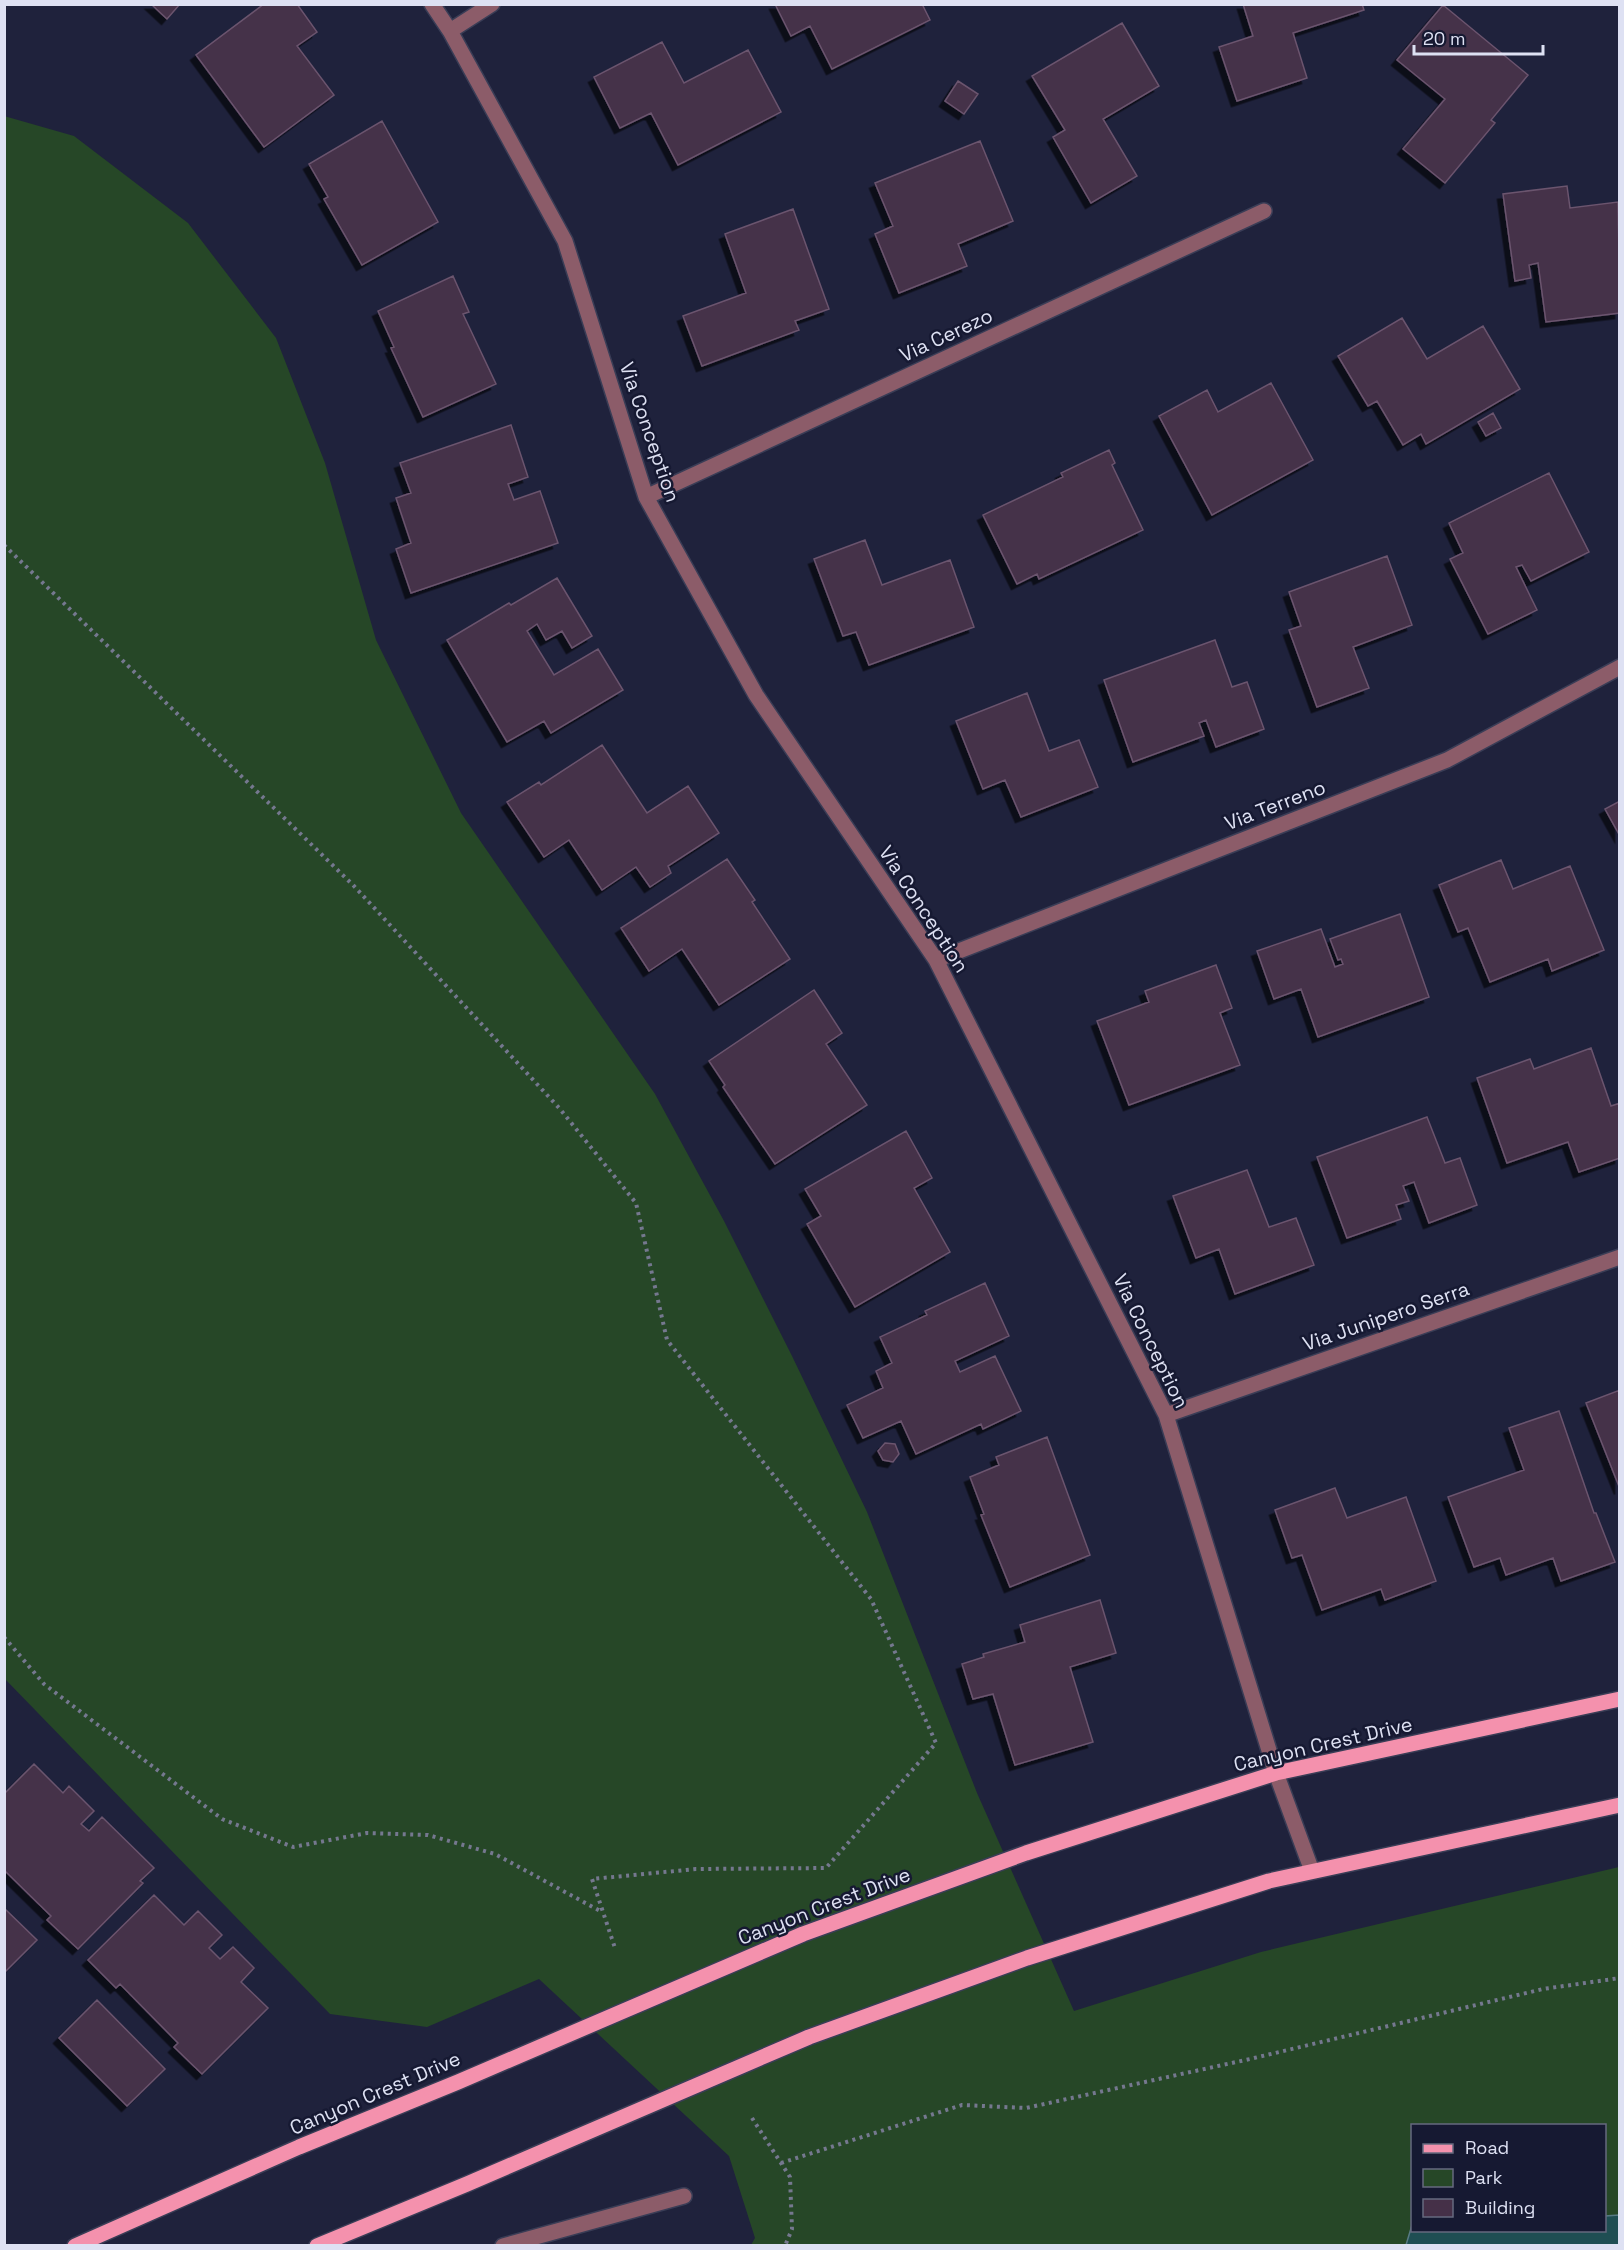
<svg xmlns="http://www.w3.org/2000/svg" width="1624" height="2250" font-family="'Space Grotesk',sans-serif">
<style>
.green{fill:#264727;fill-rule:evenodd}
.water{fill:#1f4e53;stroke:#587a83;stroke-width:1.5}
.building{fill:#453048;stroke:#6b546e;stroke-width:1.5;filter:url(#shadow)}
.lines{fill:none;stroke-linecap:round;stroke-linejoin:round}
.minor-casing{stroke:#3a3d56;stroke-width:18}
.major-casing{stroke:#3a3d56;stroke-width:18}
.path{stroke:#75788f;stroke-width:4;stroke-dasharray:3 4.5;stroke-linecap:butt}
.minor{stroke:#8c5c69;stroke-width:15}
.major{stroke:#f491ad;stroke-width:15}
.labels{text-anchor:middle;dominant-baseline:central;stroke-width:5;stroke-linejoin:round;paint-order:stroke}
.street-label{font-size:20px;fill:#dee1f3;stroke:#161932}
</style>
<defs>
<filter id="shadow"><feDropShadow dx="-5.5" dy="5.5" stdDeviation="0" flood-color="#0009"/></filter>
</defs>
<rect width="100%" height="100%" fill="#1f223c"/>
<path class="green" d="M4,116l70,20 114,87 88,115 49,125 51,177 85,173 194,281 69,127 68,135 75,156 110,281 97,218 187,-59 358,-85v378h-868l4,-7 -26,-82 -190,-177 -112,48 -97,-13 -325,-335zM1412,2126h192v104h-192z"/>
<path class="water" d="M1619,2215v30h-213l6,-20v5h192l1,-14z"/>
<path class="building" d="M151,4h29l-13,15z
M264,4h33l20,28 -20,14 37,49 -70,52 -68,-92z
M775,4h147l8,16 -98,49 -22,-43 -19,10z
M1243,4h119l2,6 -71,23 14,45 -70,23 -18,-54 34,-11z
M1443,5l85,70 -37,45 4,3 -50,60 -42,-34 42,-50 -48,-39z
M1122,23l37,63 -56,33 34,57 -46,27 -38,-66 12,-7 -33,-54z
M662,42l22,41 64,-33 33,62 -103,53 -27,-52 -31,15 -26,-51z
M958,81l20,13 -14,20 -19,-13z
M382,121l56,101 -76,43 -38,-66 4,-2 -19,-33z
M980,141l33,80 -55,23 9,22 -68,27 -24,-59 18,-8 -18,-43z
M1567,186l3,22 48,-6 2,111 -74,9 -8,-59 -9,2 2,13 -16,3 -12,-87z
M793,209l36,100 -34,12 4,9 -97,36 -19,-50 63,-23 -21,-59z
M453,276l16,36 -6,2 33,70 -73,33 -32,-69 3,-1 -16,-36z
M1402,318l25,41 56,-33 37,63 -94,55 -5,-10 -18,11 -26,-44 -9,5 -30,-50z
M1271,383l42,77 -101,55 -53,-99 48,-26 11,22z
M1493,413l8,15 -15,8 -8,-14z
M511,425l17,52 -20,7 6,16 26,-9 18,52 -147,50 -15,-44 15,-6 -15,-45 15,-5 -11,-30z
M1109,450l6,13 -3,2 31,65 -104,49 -2,-5 -20,10 -34,-69 80,-38 -2,-4z
M1549,473l40,79 -58,29 -9,-16 -6,2 21,43 -49,24 -38,-75 13,-6 -14,-30z
M865,540l17,45 68,-25 24,67 -105,38 -13,-33 -13,4 -29,-77z
M1387,556l25,69 -59,22 16,41 -52,19 -28,-77 12,-4 -12,-34z
M557,578l35,58 -20,12 -10,-17 -16,9 -9,-16 -10,7 27,44 44,-26 25,41 -72,43 -7,-12 -37,21 -60,-102 62,-37 2,2z
M1215,640l17,47 15,-5 17,47 -48,18 -10,-27 -7,3 5,13 -71,26 -29,-82z
M1027,693l22,58 30,-11 19,47 -77,30 -16,-37 -22,9 -27,-68z
M602,745l45,68 41,-27 31,47 -51,33 3,7 -21,14 -14,-20 -34,23 -33,-50 -25,17 -37,-55 32,-20 2,3z
M1620,801v35l-15,-27z
M727,859l28,41 -3,2 38,57 -71,46 -37,-56 -33,22 -28,-43z
M1501,860l12,29 57,-23 34,84 -52,21 -4,-12 -58,23 -22,-54 -10,4 -19,-47z
M1400,914l29,83 -111,40 -17,-48 -27,10 -17,-48 64,-22 14,38 8,-3 -2,-5 -3,1 -8,-21z
M1216,965l16,43 -12,5 20,52 -111,40 -32,-84 52,-19 -4,-11z
M814,990l28,43 -16,11 41,61 -92,59 -52,-77 2,-2 -16,-24z
M1591,1048l20,58 9,-3v55l-41,14 -11,-30 -61,21 -30,-85 53,-19 4,10z
M1427,1117l18,46 15,-5 17,47 -48,18 -15,-41 -11,4 6,15 -13,4 5,14 -54,19 -30,-81z
M906,1131l26,47 -18,10 36,64 -95,55 -48,-83 14,-8 -16,-27z
M1247,1170l22,57 27,-9 18,47 -79,29 -16,-45 -23,9 -23,-62z
M985,1283l24,53 -54,25 5,11 35,-16 26,55 -38,18 -2,-5 -65,30 -15,-33 -38,17 -16,-33 36,-17 -7,-17 16,-8 -12,-26 47,-22 -2,-4z
M1620,1390v99l-34,-86z
M1559,1411l35,102h2l19,49 -54,19 -8,-23 -47,17 -6,-17 -26,9 -26,-70 76,-27 -15,-42z
M1047,1437l43,118 -80,32 -29,-72 3,-1 -14,-37 29,-12 -3,-8z
M885,1443l10,1 4,10 -6,8 -10,-2 -5,-9z
M1335,1488l12,30 59,-21 30,84 -51,19 -4,-11 -59,21 -20,-55 -10,3 -17,-48z
M1100,1600l16,53 -46,14 23,75 -78,23 -22,-71 -20,5 -11,-35 22,-7 -1,-3 42,-12 -5,-17z
M34,1764l29,29 6,-7 25,25 -13,13 8,7 13,-14 52,51 -14,13 3,2 -65,66 -31,-29 4,-4 -47,-46v-76z
M154,1895l30,30 14,-14 24,24 -13,13 11,11 13,-12 21,21 -13,14 27,26 -66,66 -28,-27 4,-4 -58,-59 -4,4 -28,-28z
M4,1908l33,32 -33,33z
M97,2000l68,69 -38,37 -68,-68z"/>
<g class="lines">
<defs>
<path id="minor" d="M432,4l18,27 115,210 81,256 110,198 180,265 230,455 110,358 36,98
M450,31l42,-27
M646,497l618,-286
M936,960l511,-200 173,-93
M1166,1415l454,-158
M503,2246l181,-50"/>
<path id="major" d="M75,2246l224,-99 159,-65 345,-148 223,-81 250,-80 344,-74
M317,2246l150,-62 342,-147 218,-79 242,-77 351,-76"/>
</defs>
<use href="#minor" class="minor-casing"/>
<use href="#major" class="major-casing"/>
<path class="path" d="M4,545l349,340 207,224 76,94 31,137 204,259 65,144 -110,125 -130,1 -104,10 23,69
M4,1637l40,47 178,135 71,28 74,-14 61,2 67,19 107,58
M752,2118l38,59 2,52 -7,17
M781,2163l181,-58 64,3 224,-49 293,-70 77,-11"/>
<use href="#minor" class="minor"/>
<use href="#major" class="major"/>
</g>
<g class="labels">
<g class="street-label">
<text transform="translate(946 335) rotate(-25)">Via Cerezo</text>
<text transform="translate(650 432) rotate(71)">Via Conception</text>
<text transform="translate(1275 805) rotate(-21)">Via Terreno</text>
<text transform="translate(924 909) rotate(57)">Via Conception</text>
<text transform="translate(1386 1316) rotate(-19)">Via Junipero Serra</text>
<text transform="translate(1151 1341) rotate(64)">Via Conception</text>
<text transform="translate(1323 1744) rotate(-13)">Canyon Crest Drive</text>
<text transform="translate(824 1906) rotate(-21)">Canyon Crest Drive</text>
<text transform="translate(375 2093) rotate(-23)">Canyon Crest Drive</text>
</g>
</g>
<rect width="1624" height="2250" fill="none" stroke="#dee1f3" stroke-width="12"/>
<rect x="1411" y="2124" width="195" height="108" fill="#161932" stroke="#66697f" stroke-width="1.5"/>
<rect x="1423" y="2144" width="30" height="9" fill="#f491ad" stroke="#66697f" stroke-width="1.5"/>
<text x="1465" y="2154" font-size="18" fill="#dee1f3">Road</text>
<rect x="1423" y="2169" width="30" height="18" fill="#264727" stroke="#66697f" stroke-width="1.5"/>
<text x="1465" y="2184" font-size="18" fill="#dee1f3">Park</text>
<rect x="1423" y="2199" width="30" height="18" fill="#453048" stroke="#66697f" stroke-width="1.5"/>
<text x="1465" y="2214" font-size="18" fill="#dee1f3">Building</text>
<path d="M1414 45v9h129v-9" fill="none" stroke="#dee1f3" stroke-width="3"/>
<text x="1423" y="45" font-size="18" fill="#dee1f3" stroke="#161932" stroke-width="4.5" paint-order="stroke">20 m</text>
</svg>
